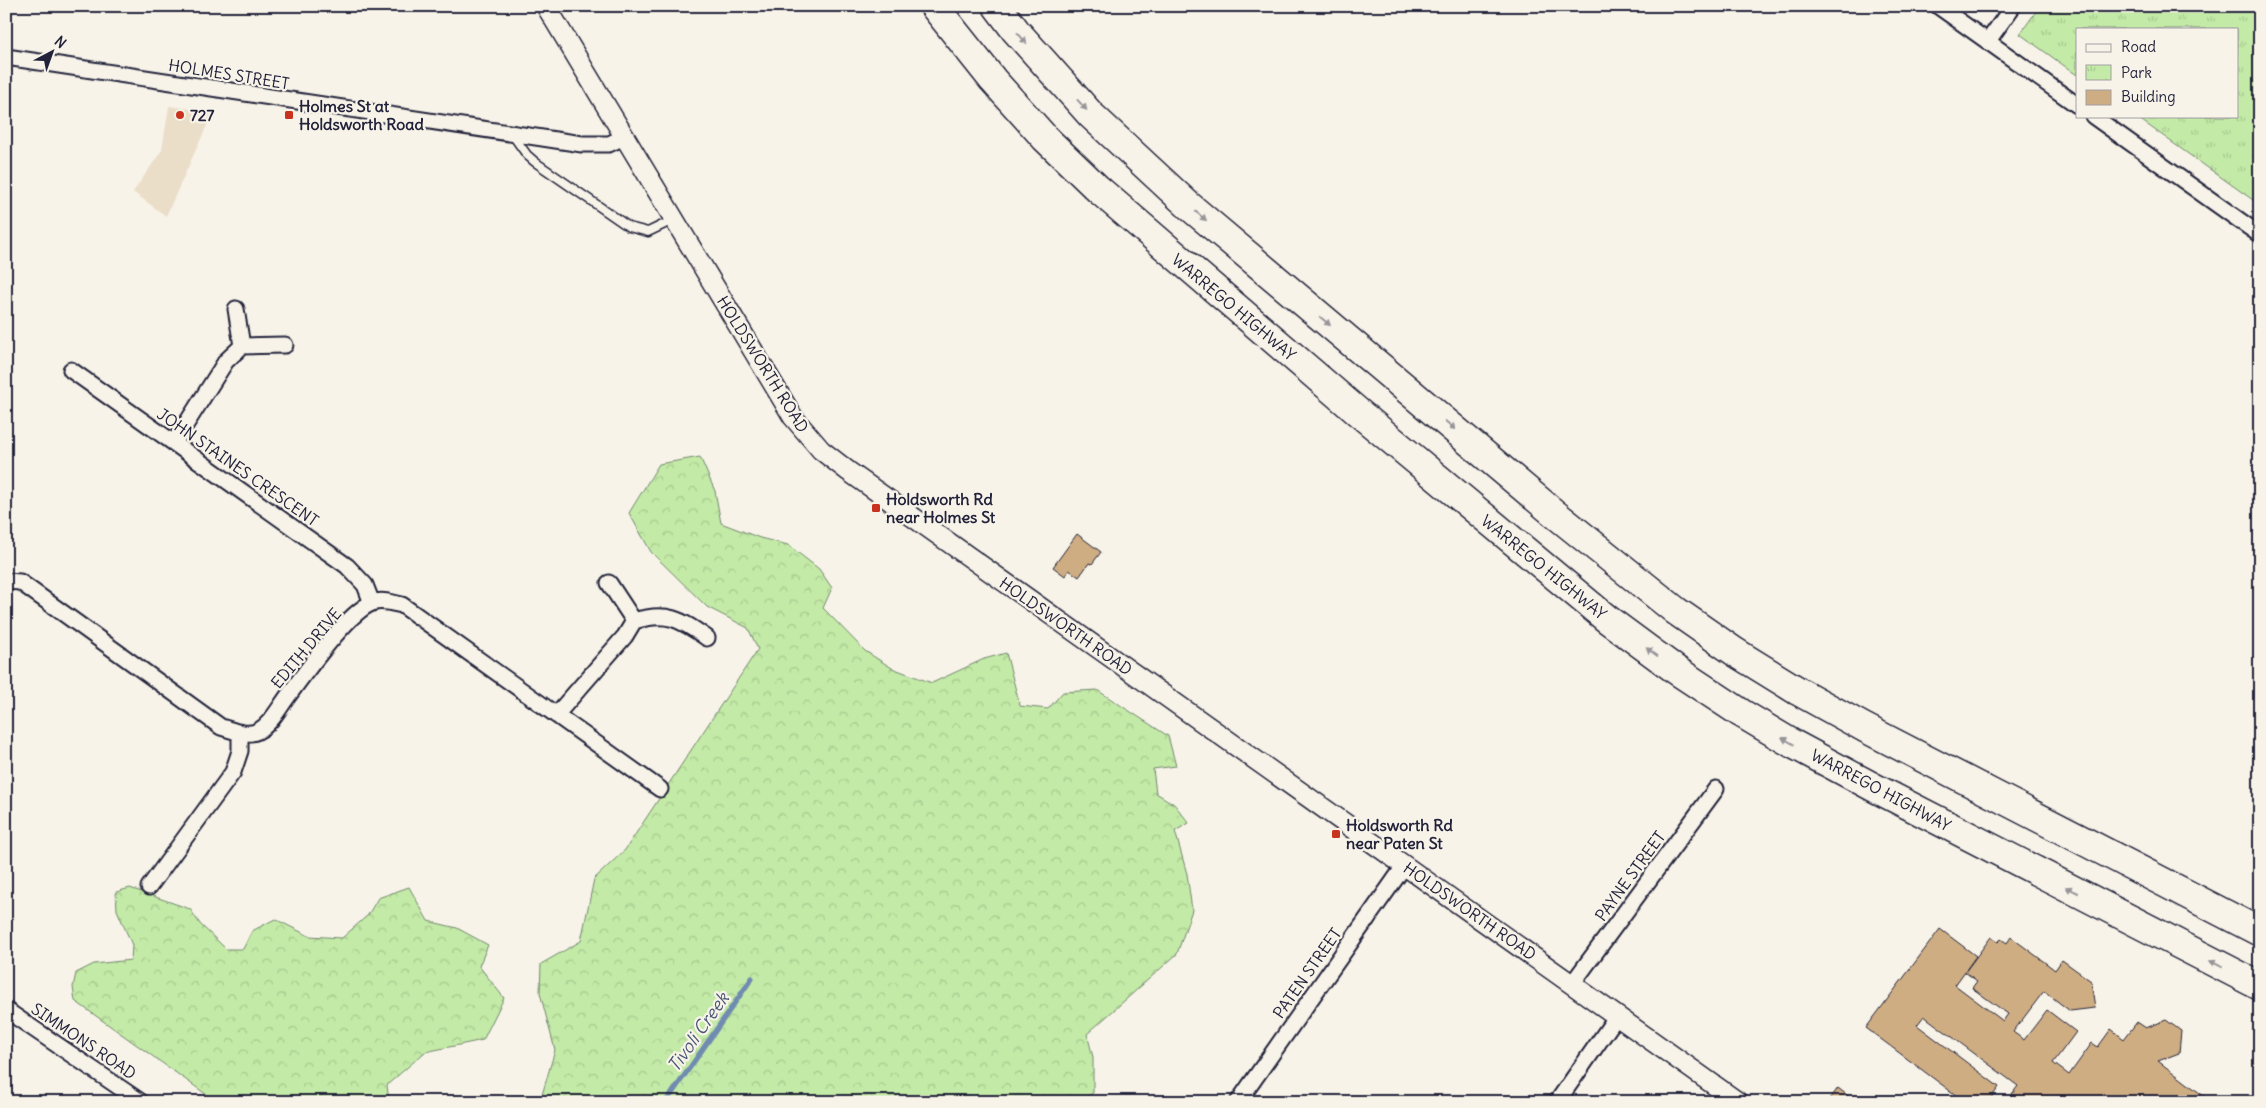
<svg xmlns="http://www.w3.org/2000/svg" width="2266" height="1108" font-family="Delius,sans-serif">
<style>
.built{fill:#ebdec9}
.forest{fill:url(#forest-crowns);stroke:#728670}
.park{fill:url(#park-tufts);stroke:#728670}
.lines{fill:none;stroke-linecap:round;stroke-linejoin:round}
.stream{stroke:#6f8bb0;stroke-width:5}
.building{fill:#cfad82;stroke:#22223b}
.service-casing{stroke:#22223b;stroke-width:11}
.minor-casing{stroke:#22223b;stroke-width:19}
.tertiary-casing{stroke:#22223b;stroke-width:22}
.motorway-casing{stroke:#22223b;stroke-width:31}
.service{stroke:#f7f3e8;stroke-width:8}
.minor{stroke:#f7f3e8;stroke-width:15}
.tertiary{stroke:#f7f3e8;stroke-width:19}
.motorway{stroke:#f7f3e8;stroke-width:28}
.oneway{fill:#97959a}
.poi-dot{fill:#c8321e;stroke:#f7f3e8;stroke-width:2}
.labels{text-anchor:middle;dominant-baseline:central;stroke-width:4.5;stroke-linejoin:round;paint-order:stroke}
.street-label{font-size:16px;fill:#22223b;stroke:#f7f3e8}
.poi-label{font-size:16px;font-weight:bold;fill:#22223b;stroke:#f7f3e8;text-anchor:start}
.water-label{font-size:18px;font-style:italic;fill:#485776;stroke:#f7f3e8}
</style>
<defs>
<pattern id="forest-crowns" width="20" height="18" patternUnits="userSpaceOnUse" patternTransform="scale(1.25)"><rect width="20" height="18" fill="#c3eaa6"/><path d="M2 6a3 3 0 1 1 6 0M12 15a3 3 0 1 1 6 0" fill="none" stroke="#a7c890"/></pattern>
<pattern id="park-tufts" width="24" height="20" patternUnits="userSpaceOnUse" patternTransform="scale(1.25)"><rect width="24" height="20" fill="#c3eaa6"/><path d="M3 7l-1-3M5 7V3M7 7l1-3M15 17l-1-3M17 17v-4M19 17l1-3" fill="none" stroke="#a7c890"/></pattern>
</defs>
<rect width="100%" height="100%" fill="#f7f3e8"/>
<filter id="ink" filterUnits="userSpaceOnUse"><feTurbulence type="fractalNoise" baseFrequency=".02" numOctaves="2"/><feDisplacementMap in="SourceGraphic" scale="10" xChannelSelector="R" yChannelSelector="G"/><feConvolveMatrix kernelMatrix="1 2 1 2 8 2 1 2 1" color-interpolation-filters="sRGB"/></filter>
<g filter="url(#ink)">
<path class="built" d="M169,106l44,6 -47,104 -33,-24 29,-42z"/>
<path class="forest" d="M700,457l15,34 6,32 39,15 28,7 31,24 13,19 -9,20 42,43 27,17 40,15 52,-24 22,-6 14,53 28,3 15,-17 34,-2 71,46 8,30 -23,3 3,24 18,11 15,19 -14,8 12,43 5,36 -15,44 -90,80 6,23v36l-16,9h-537l15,-52 -15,-57 1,-29 40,-23 13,-62 31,-29 133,-201 -10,-21 -41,-21 -56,-55 -22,-39 30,-49z
M409,887l19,34 29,7 31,17 -9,21 25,32 -21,42 -58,12 -38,33 2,17h-172l-142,-101 -2,-14 3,-14 18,-9 37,-4 1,-15 -15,-35 -1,-18 14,-4 60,21 10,15 26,25h17l9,-18 23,-12 34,17 33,2 26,-23 10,-17z"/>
<path class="park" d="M2040,6h220v199l-125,-89h102v-87h-160v46l-57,-41z"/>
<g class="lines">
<path class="stream" d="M666,1102l86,-124"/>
</g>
<path class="building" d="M1077,534l24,18 -9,12 -3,-1 -10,14 -10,-7 -4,6 -12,-9z
M1940,929l36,27 -21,29 48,36 5,-7 -36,-26 5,-7 -12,-9 26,-35 7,5 3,-3 6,4 4,-6 44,33 7,-10 29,21 4,27 -25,3 -26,-20 -31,41 11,8 23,-30 29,22 -23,31 16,12 23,-32 6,4 13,-18 13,10 13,-17 9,6 20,-8 15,11 -2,22 -21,8 47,36 -4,5h-195l12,-16 -94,-70 -7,9 82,62 -11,15h-23l-99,-74z
M1838,1088l18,14h-28z
M2260,1096v6h-23l-1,-3z"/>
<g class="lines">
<defs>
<path id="service" d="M512,134l15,21 8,7 94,65 19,5 25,-12"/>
<path id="minor" d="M1938,6l139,99
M1988,41l25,-35
M6,57l576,87h27l15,-7
M2093,116l167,119
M236,309l6,37 43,-1
M71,370l276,196 18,19 7,18
M174,443l52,-82 16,-15
M6,581l14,1 201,145c11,3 25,10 37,4 13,-7 21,-23 30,-35 16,-22 60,-84 84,-93 10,-4 20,0 30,2l258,184
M634,621c33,-10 46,-2 73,17
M556,715l69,-79 9,-15 -25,-38
M149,887l84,-115 7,-21v-18
M1572,984l144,-195
M6,1010l135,92
M1238,1102l167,-237
M1557,1102l60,-86"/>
<path id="tertiary" d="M546,6l247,411 28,33 27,21 890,631"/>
<path id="motorway" d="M934,6l59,74 52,58 53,51 260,223 249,207 69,51 65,43 52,31 82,44 385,198
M997,6l19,25 75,84 97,90 367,309 121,97 59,41 63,39 67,37 395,204"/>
</defs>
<use href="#service" class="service-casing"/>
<use href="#minor" class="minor-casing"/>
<use href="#tertiary" class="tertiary-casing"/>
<use href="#motorway" class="motorway-casing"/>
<use href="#service" class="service"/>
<use href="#minor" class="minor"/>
<use href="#tertiary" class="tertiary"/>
<use href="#motorway" class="motorway"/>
</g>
<defs><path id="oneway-solid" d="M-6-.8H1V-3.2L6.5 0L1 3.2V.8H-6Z" transform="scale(1.25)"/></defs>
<g class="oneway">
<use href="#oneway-solid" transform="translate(1022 38) rotate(49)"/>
<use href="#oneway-solid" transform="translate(1082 105) rotate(48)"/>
<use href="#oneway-solid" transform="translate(1201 216) rotate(40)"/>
<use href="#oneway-solid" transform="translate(1325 321) rotate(40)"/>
<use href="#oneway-solid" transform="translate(1450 425) rotate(40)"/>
<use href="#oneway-solid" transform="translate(1652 652) rotate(-144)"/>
<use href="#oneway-solid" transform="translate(1788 741) rotate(-150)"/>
<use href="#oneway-solid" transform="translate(2072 890) rotate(-153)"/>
<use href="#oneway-solid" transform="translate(2216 964) rotate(-153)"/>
</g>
</g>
<g class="poi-dot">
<circle cx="180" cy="115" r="5"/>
<rect x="284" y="110" width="10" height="10" rx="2.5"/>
<rect x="871" y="503" width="10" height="10" rx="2.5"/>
<rect x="1331" y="829" width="10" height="10" rx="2.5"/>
</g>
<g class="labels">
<g class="street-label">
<text transform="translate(229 74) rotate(9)">HOLMES STREET</text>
<text transform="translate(1234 307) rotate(40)">WARREGO HIGHWAY</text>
<text transform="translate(763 364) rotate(58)">HOLDSWORTH ROAD</text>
<text transform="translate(238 467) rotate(35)">JOHN STAINES CRESCENT</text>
<text transform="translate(1544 567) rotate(39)">WARREGO HIGHWAY</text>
<text transform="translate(1066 626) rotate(35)">HOLDSWORTH ROAD</text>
<text transform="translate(306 648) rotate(-50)">EDITH DRIVE</text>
<text transform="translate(1881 790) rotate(28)">WARREGO HIGHWAY</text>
<text transform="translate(1630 876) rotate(-54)">PAYNE STREET</text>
<text transform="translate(1470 911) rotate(35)">HOLDSWORTH ROAD</text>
<text transform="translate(1307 973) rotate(-55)">PATEN STREET</text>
<text transform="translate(84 1041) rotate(34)">SIMMONS ROAD</text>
</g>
<g class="poi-label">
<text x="299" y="106">Holmes St at<tspan x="299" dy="18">Holdsworth Road</tspan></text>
<text x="190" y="115">727</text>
<text x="886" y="499">Holdsworth Rd<tspan x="886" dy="18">near Holmes St</tspan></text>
<text x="1346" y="825">Holdsworth Rd<tspan x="1346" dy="18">near Paten St</tspan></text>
</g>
<g class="water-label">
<text transform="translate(698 1032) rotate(-55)">Tivoli Creek</text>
</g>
</g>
<rect width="2266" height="1108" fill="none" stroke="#f7f3e8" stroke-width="25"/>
<rect x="12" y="12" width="2241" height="1083" fill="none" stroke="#22223b" stroke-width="2" filter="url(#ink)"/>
<rect x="2076" y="28" width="162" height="90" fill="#f7f3e8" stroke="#a29fa3"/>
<rect x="2086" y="44" width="25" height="8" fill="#f7f3e8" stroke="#a29fa3"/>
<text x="2121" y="52" font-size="15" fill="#22223b">Road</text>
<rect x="2086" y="65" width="25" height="15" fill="url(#park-tufts)" stroke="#a29fa3"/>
<text x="2121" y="78" font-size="15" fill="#22223b">Park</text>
<rect x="2086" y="90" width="25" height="15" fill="#cfad82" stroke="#a29fa3"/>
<text x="2121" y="102" font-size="15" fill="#22223b">Building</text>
<g transform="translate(52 52) rotate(41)" stroke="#f7f3e8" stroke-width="4" paint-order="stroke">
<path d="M0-4L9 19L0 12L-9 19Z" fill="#22223b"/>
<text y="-8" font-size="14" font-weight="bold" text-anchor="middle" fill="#22223b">N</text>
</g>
</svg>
